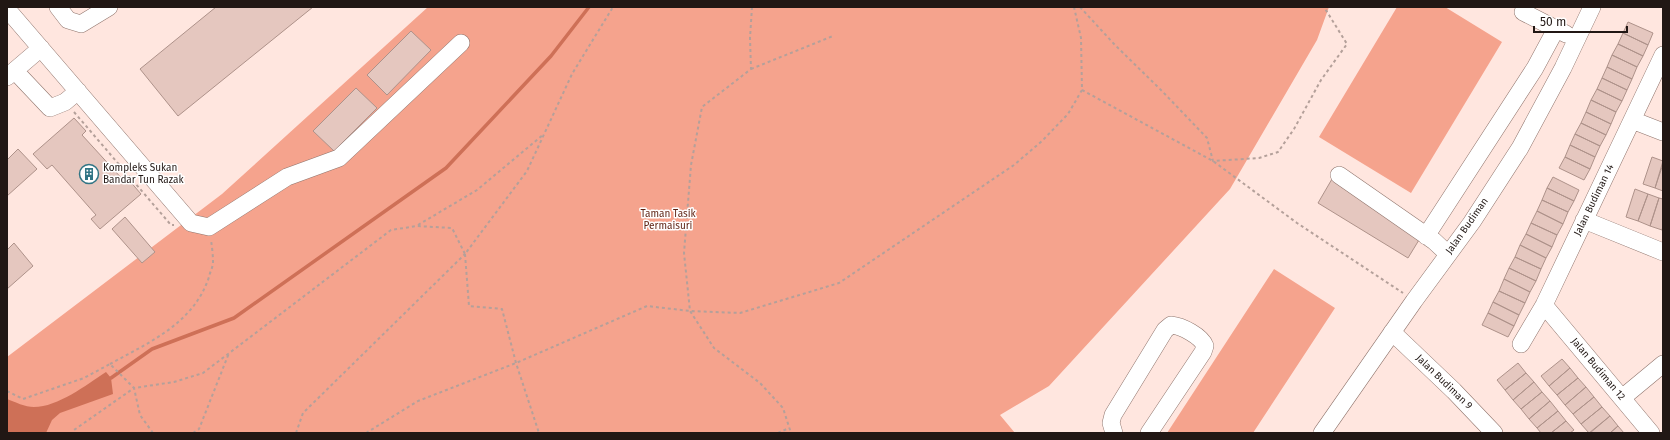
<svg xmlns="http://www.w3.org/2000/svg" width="1670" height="440" font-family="'Fira Sans',sans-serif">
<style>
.green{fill:#f5a38d}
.water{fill:#ce7057}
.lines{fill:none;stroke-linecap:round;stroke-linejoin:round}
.stream{stroke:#ce7057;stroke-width:3.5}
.building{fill:#e5c7bf;stroke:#ae928a}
.minor-casing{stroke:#90756d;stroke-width:18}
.path{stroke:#b4a09a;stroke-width:2;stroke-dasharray:3 3;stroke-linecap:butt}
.minor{stroke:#fff;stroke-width:17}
.labels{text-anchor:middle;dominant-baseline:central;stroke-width:3;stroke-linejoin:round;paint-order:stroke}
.poi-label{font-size:10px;fill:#211714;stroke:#fff;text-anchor:start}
.street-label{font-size:10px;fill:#211714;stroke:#fff}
.park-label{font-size:10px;fill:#5b1e0e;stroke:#fff}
</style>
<rect width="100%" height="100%" fill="#ffe6df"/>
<path class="green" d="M428,7h901l-12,33 -87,149 -181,197 -49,29 15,18h-1008v-76l215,-163z
M1397,7h48l57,35 -91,151 -92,-56z
M1274,269l61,39 -82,125h-86z"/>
<path class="water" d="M106,372l5,6 2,16 -53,19 -8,7 -6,13h-39v-34c8,3 18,8 27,8 24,0 52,-22 72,-35z"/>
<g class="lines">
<path class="stream" d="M111,378l41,-29 82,-31 212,-150 105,-112 38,-49"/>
</g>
<path class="building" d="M216,7h97l-135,109 -38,-47z
M1628,22l25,11 -5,12 -25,-12z
M411,31l20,19 -44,45 -20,-20z
M1623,33l25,12 -5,11 -25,-12z
M1618,44l25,12 -6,11 -25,-12z
M1612,55l25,12 -5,12 -25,-12z
M1607,67l25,12 -5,11 -25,-12z
M1602,78l25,12 -5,11 -25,-12z
M356,88l21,20 -43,43 -21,-20z
M1597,89l25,12 -6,11 -25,-12z
M1591,100l25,12 -5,12 -25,-12z
M1586,112l25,12 -5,11 -25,-12z
M74,118l12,13 -4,4 43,47 3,-3 13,15 -41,35 -9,-10 5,-4 -44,-50 -5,4 -14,-15z
M1581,123l25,12 -6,11 -25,-12z
M1575,134l25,12 -5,11 -25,-12z
M1570,145l25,12 -5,12 -25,-12z
M18,149l19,20 -30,27v-36z
M1565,157l25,12 -6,11 -25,-12z
M1652,157l11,4 -8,27 -12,-4z
M1663,164v27l-8,-3z
M1553,177l26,13 -5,11 -27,-13z
M1332,179l90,56 -14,23 -90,-55z
M1547,188l27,13 -6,11 -26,-12z
M1635,189l13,5 -10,27 -12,-4z
M1648,194l11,4 -9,28 -12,-5z
M1659,198l4,1v27l-1,4 -12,-4z
M1542,200l26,12 -5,12 -26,-13z
M1537,211l26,13 -6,11 -26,-12z
M125,217l30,35 -13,11 -30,-34z
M1531,223l26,12 -5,12 -26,-13z
M1526,234l26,13 -6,11 -26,-13z
M14,243l19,23 -26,23v-39z
M1520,245l26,13 -5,11 -26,-12z
M1515,257l26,12 -5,12 -27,-13z
M1509,268l27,13 -6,11 -26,-13z
M1504,279l26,13 -5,11 -26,-12z
M1499,291l26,12 -6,12 -26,-13z
M1493,302l26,13 -5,11 -26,-13z
M1488,313l26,13 -6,11 -26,-12z
M1562,359l8,9 -21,18 -8,-10z
M1518,363l8,10 -21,17 -8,-10z
M1570,368l8,10 -21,17 -8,-9z
M1526,373l8,9 -21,18 -8,-10z
M1578,378l8,9 -21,18 -8,-10z
M1534,382l8,10 -21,17 -8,-9z
M1586,387l8,10 -21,17 -8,-9z
M1542,392l8,9 -21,18 -8,-10z
M1594,397l8,10 -21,17 -8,-10z
M1550,401l8,10 -21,17 -8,-9z
M1602,407l8,9 -21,17 -8,-9z
M1558,411l8,10 -15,12h-10l-4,-5z
M1610,416l8,10 -8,7h-20z
M1566,421l8,9 -4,3h-19z
M1618,426l6,7h-14z"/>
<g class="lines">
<defs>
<path id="minor" d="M58,7l10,13 13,4 28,-17
M7,9l184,214 18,4 78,-50 52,-19 122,-115
M1523,12l43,22
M15,71l35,37 15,-6 13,-11
M7,77l34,-29
M1632,120l31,12
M1339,175l95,66 14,13
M1584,220l79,32
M1426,236l109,-168 21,-39
M1544,305l107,128
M1392,332l62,59 40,42
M1521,344l23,-39 119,-250
M1622,398l41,-34
M1114,433l-3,-10 2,-8 52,-85 6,-5c11,1 30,11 34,21l-2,6 -54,81
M1322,433l92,-132 58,-79 48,-74 43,-80 29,-61"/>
</defs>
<use href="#minor" class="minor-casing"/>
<path class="path" d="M752,7l-2,31 1,31 -49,38 -11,58 -7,88 6,58 24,37 46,35 23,25 8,25
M1080,7l35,38 47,46 45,47 6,23 46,-3 19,-6 16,-23 27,-49 26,-36 -23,-37
M751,69l82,-33
M1082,90l131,71 84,62 106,70
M74,112l97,113h3
M418,225l59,-35 67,-56
M465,254l4,52 33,3 14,54 23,70
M110,364c40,-22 84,-41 99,-87 1,-5 4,-10 4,-15 0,-7 -1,-15 -2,-22
M7,391l16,8 61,-21 26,-14 24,24 -60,42v3
M153,433l-13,-18 -6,-27 40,-6 29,-9 188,-143 26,-4 35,2 13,26 62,-83 45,-97 41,-67
M193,433l6,-4 30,-76
M296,433l7,-20 162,-159
M366,433l52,-32 98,-38 131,-57 43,5 50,2 99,-30 175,-118 28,-24 26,-27 14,-24 -1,-52 -7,-31
M778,433l11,-5"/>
<use href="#minor" class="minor"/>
</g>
<defs>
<symbol id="building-ring" viewBox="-11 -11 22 22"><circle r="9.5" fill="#fff" stroke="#317585" stroke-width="1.5"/><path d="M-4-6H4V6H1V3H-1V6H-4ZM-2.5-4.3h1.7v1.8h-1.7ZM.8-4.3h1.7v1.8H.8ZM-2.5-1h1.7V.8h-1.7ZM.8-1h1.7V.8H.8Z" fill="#317585"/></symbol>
</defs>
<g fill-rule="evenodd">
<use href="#building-ring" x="78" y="163" width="22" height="22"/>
</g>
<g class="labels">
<g class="poi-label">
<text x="103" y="168">Kompleks Sukan<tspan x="103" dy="12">Bandar Tun Razak</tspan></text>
</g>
<g class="street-label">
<text transform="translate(1594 200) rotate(-64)">Jalan Budiman 14</text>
<text transform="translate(1467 226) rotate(-55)">Jalan Budiman</text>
<text transform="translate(1598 369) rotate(50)">Jalan Budiman 12</text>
<text transform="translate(1444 382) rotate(44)">Jalan Budiman 9</text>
</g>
<g class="park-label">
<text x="668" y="214">Taman Tasik<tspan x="668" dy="12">Permaisuri</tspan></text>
</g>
</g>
<rect width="1670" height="440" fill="none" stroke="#211714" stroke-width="16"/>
<path d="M1534 26v6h93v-6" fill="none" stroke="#211714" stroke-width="2"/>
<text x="1540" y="26" font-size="12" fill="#211714" stroke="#ffffff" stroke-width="3" paint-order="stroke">50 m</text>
</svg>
